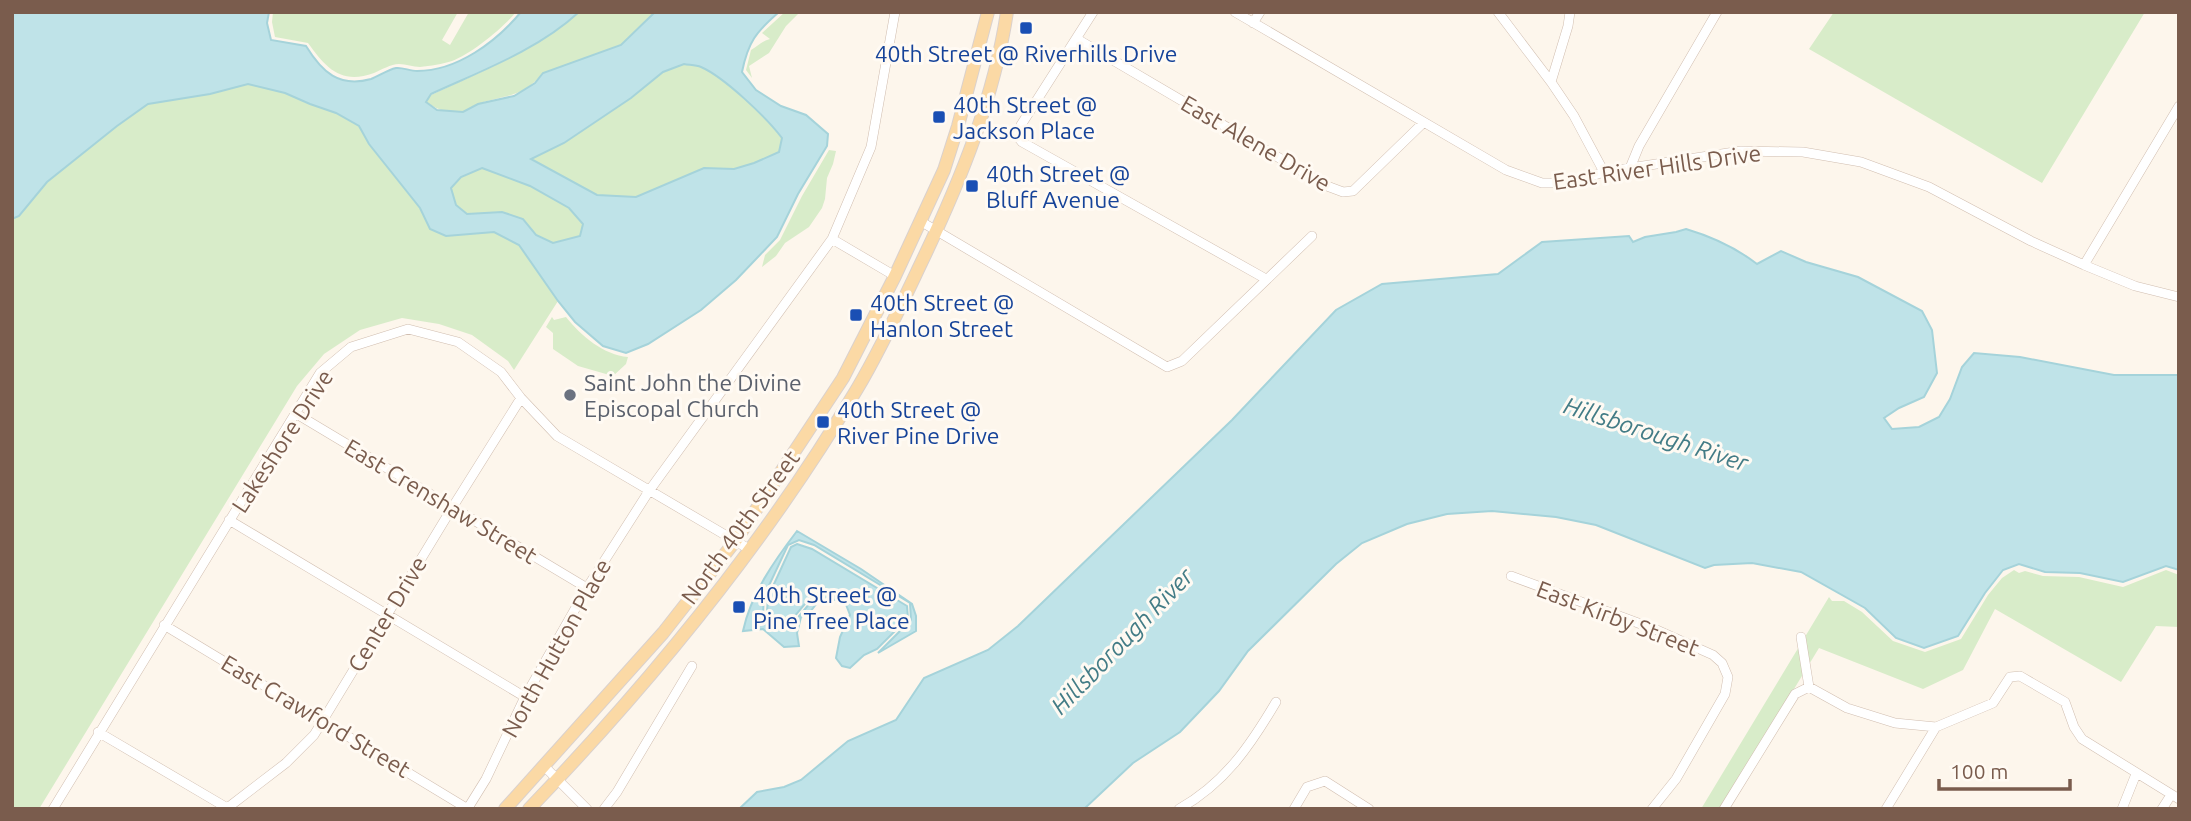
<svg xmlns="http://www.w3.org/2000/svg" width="2191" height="821" font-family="Ubuntu,sans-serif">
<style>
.green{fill:#d8ecc9}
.water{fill:#bfe3e8;stroke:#a5d3da;stroke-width:2;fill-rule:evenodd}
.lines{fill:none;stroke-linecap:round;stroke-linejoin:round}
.minor-casing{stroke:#d1beb0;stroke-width:10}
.major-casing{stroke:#dad1cd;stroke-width:14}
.minor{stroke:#fff;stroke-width:9}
.major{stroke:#fbd9a5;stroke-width:12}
.transit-dot{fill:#1a4fb4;stroke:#fffaf3;stroke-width:2.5}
.worship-dot{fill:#6b7280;stroke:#fffaf3;stroke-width:2.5}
.labels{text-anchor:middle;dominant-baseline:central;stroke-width:6;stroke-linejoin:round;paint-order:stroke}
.transit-label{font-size:23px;fill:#164399;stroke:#fffaf3;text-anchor:start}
.street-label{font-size:23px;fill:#7a5c4d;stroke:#fffaf3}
.worship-label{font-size:23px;fill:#5b616d;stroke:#fffaf3;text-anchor:start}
.water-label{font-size:24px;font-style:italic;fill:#437c86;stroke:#fffaf3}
</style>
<rect width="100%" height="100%" fill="#fdf6ec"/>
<path class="green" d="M273,12h185l-16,28 8,5 19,-33h47c-13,16 -45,42 -64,49 -9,3 -22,5 -32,6 -7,0 -14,-3 -21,-3 -8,0 -18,6 -25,9 -33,12 -48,-5 -66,-30l-33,-6 -3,-15z
M579,12h76l-34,33 -78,28c-22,26 -37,21 -65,31 -5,2 -9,7 -15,8 -12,3 -27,-3 -37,-10l5,-7c50,-24 107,-45 148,-83z
M785,12h15l-14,14 -17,27 -20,13 3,12 -6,-8 5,-20c7,-4 11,-9 19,-11l-8,-6z
M1834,12h311l-103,171 -233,-134z
M684,64c6,1 12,1 17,3 25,11 64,49 81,71l-3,14 -25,11 -20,6 -30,-1 -68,29 -39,-2 -67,-37 34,-15 67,-45 32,-26z
M248,84l37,9 25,11 26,9 24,13 9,18 51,64 10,21 16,7 48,-4 25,13 39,56 -44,69 -6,-9 -36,-26 -33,-11 -37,-6 -42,12 -36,24 -27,32 -258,423h-27v-590l7,-3 28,-34 70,-56 31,-23 62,-9z
M829,150l7,1 -3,13 -6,14 -2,21 -3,9 -13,19 -24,16 -9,13 -14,11 3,-12 15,-15 22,-44z
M482,168l48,18 39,22 14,16 -3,12 -27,8 -17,-9 -13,-16 -21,-7 -35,3 -11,-10 -5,-17 10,-11z
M552,317l2,3 12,-3c15,19 38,38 62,40l-2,7 -13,12 -35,-10 -25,-17v-16l-7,-6z
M2014,570l5,3 6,-2 18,5 36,1 44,10 43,-17 13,5v52l-23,-1 -35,56 -126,-73 -32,61 -40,19 -104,-41 -98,161h-20l128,-212 3,4h12l18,11 31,29 32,11 36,-13 27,-44 14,-17z"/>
<path class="water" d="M12,12h257l-2,11 4,17 35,6c16,26 33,42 65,33 8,-3 16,-9 25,-11 6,-1 14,3 21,3 40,0 79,-29 104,-59h58c-41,38 -98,59 -148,82l-5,8 11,8 26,2 15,-8 36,-8 21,-13 8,-10 78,-28 34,-33h124c-23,20 -31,30 -37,60l14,18 25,16 25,9 22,19 -1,12 -29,48 -21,43 -41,43 -35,30 -53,34 -22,9 -23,-7 -28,-24 -17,-21 -39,-56 -25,-13 -48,4 -16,-7 -10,-21 -51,-64 -10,-18 -23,-13 -26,-9 -25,-11 -37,-9 -38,10 -62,10 -31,22 -70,56 -28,34 -7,3zM684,64c5,1 12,1 17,3 23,10 65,50 81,71l-3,14 -25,11 -20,6 -30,-1 -68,29 -39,-2 -66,-36 33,-16 67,-45 32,-26zM482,168l48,18 39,22 14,16 -3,12 -27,7 -17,-8 -13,-16 -21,-7 -35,2 -11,-9 -5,-17 10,-11z
M1686,229c27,8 49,18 71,35l24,-13 25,11 52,15 64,34 10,19 5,43 -13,24 -25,11 -15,10 8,11 27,-2 20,-10 11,-18 12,-32 12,-14 46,4 94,18h65v195l-13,-4 -43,16 -43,-9 -35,-1 -26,-8 -16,6 -18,23 -27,43 -34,12 -28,-10 -31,-30 -64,-36 -49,-9 -38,2 -9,3 -109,-43 -40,-8 -64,-6 -45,3 -40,10 -45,19 -26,21 -88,87 -29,40 -39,41 -47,31 -49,46h-345l18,-17 27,-5 17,-7 47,-39 48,-21 28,-42 64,-28 30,-24 214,-206 104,-110 46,-26 116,-10 44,-32 87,-6 4,6 12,-5 31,-5z
M797,531l64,38 51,35 4,12v15l-38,22 33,-33 -1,-17 -96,-58 -15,-5 -11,5 -24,51 -1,18 15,11 12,2 20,-24h7l-7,9 -9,5 -4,16 2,13 -15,1 -21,-18 -20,2c8,-37 31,-70 54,-100z
M797,544l15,5 95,57 1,12 -31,31 -13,6 -14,13 -8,-2 -6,-8 4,-21 10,-22 -5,-13 -14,-3h-22l-20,24 -8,-2 -14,-9 1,-15 23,-50z"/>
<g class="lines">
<defs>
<path id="minor" d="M1093,12l-72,113 -4,11 5,6 244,137
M1235,12l271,158 36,13h28l34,-11 137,-21 62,1 58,10 68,25 102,54 53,24 51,21 44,11
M1498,12l53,70
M1570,12l-2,14 -17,56 23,34 30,56
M1253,23l7,-11
M1077,39l250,147 16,6 10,-1 70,-68
M1630,168l9,-22 78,-134
M920,221l247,146 15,-6 130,-125
M832,239l63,37
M2084,265l95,-159
M295,413l292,175
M229,520l296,177
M1511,576l146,54 56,25 9,8 6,14 -3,17 -49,85 -24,30
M164,625l304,184
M1801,637l8,50 38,21 48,15 41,4 57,-24 17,-26 10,-1 45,26 9,25 8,12 97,60
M98,732l131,77
M544,766l43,43
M468,808l18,-29 39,-82 62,-109 62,-97 183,-252 39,-92 24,-135
M53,809l267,-436 31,-26 57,-18 50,13 43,30 20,26 36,38 192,113
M226,809l60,-46 28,-28 138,-227 69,-110
M604,809l13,-17 75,-126
M1179,809c46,-26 71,-63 97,-107
M1294,809l13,-22 18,-6 44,28
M1724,809l71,-115 14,-7
M1886,809l50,-82
M2122,809l14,-35
M2162,809l9,-14"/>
<path id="major" d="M505,809l158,-176 73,-93 107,-162 52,-102 49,-106 14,-44 30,-114
M529,809c121,-126 239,-270 328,-420 25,-42 46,-88 67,-132 37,-78 70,-159 83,-245"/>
</defs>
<use href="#minor" class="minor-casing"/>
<use href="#major" class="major-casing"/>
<use href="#minor" class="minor"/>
<use href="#major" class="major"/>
</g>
<g class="transit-dot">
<rect x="1019" y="21" width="14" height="14" rx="3.5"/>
<rect x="932" y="110" width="14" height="14" rx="3.5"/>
<rect x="965" y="179" width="14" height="14" rx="3.5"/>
<rect x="849" y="308" width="14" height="14" rx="3.5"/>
<rect x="816" y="415" width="14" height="14" rx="3.5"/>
<rect x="732" y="600" width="14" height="14" rx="3.5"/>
</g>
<circle class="worship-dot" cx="570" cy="395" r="7"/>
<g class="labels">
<g class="transit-label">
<text x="1026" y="53" text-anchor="middle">40th Street @ Riverhills Drive</text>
<text x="953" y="104">40th Street @<tspan x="953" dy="26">Jackson Place</tspan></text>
<text x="986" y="173">40th Street @<tspan x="986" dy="26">Bluff Avenue</tspan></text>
<text x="870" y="302">40th Street @<tspan x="870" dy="26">Hanlon Street</tspan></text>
<text x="837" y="409">40th Street @<tspan x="837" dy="26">River Pine Drive</tspan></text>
<text x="753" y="594">40th Street @<tspan x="753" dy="26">Pine Tree Place</tspan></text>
</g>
<g class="street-label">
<text transform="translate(1256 143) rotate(30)">East Alene Drive</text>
<text transform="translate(1657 167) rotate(-8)">East River Hills Drive</text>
<text transform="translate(282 441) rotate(-57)">Lakeshore Drive</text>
<text transform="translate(441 501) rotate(31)">East Crenshaw Street</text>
<text transform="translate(740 527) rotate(-54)">North 40th Street</text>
<text transform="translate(387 614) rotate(-59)">Center Drive</text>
<text transform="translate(1618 618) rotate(21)">East Kirby Street</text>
<text transform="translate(556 648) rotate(-61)">North Hutton Place</text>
<text transform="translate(316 716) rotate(31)">East Crawford Street</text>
</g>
<g class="worship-label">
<text x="584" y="382">Saint John the Divine<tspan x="584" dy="26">Episcopal Church</tspan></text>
</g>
<g class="water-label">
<text transform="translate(1656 434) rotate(18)">Hillsborough River</text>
<text transform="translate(1122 641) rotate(-46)">Hillsborough River</text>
</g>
</g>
<rect width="2191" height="821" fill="none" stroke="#7a5c4d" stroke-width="28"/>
<path d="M1939 779v10h131v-10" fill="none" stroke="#7a5c4d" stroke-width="3.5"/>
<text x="1950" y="779" font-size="21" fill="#7a5c4d" stroke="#fffaf3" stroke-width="5" paint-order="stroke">100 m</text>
</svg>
